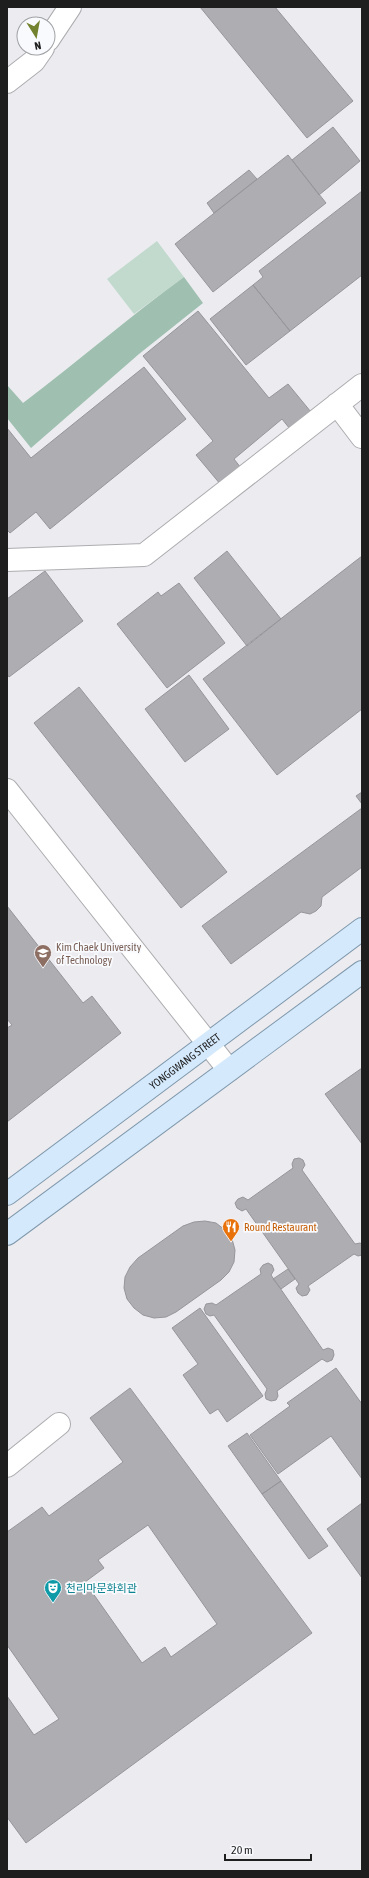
<svg xmlns="http://www.w3.org/2000/svg" width="369" height="1878" font-family="'Asap Condensed','Noto Sans KR',sans-serif">
<style>
.green{fill:#c2dace}
.forest{fill:#9fc0b0}
.building{fill:#aeaeb2;stroke:#96969a;fill-rule:evenodd}
.lines{fill:none;stroke-linecap:round;stroke-linejoin:round}
.minor-casing{stroke:#adadb1;stroke-width:24}
.major-casing{stroke:#8199ad;stroke-width:24}
.minor{stroke:#fff;stroke-width:22}
.major{stroke:#d4e9fb;stroke-width:22}
.labels{text-anchor:middle;dominant-baseline:central;stroke-width:3.5;stroke-linejoin:round;paint-order:stroke}
.education-label{font-size:11px;fill:#785e54;stroke:#f9fafe;text-anchor:start}
.street-label{font-size:11px;fill:#1e1e1f;stroke:#f9fafe}
.food-label{font-size:11px;fill:#c56008;stroke:#f9fafe;text-anchor:start}
.culture-label{font-size:11px;fill:#0d838f;stroke:#f9fafe;text-anchor:start}
</style>
<rect width="100%" height="100%" fill="#ececf0"/>
<path class="green" d="M157,241l27,36 -50,37 -27,-35z"/>
<path class="forest" d="M184,277l19,26 -64,51 -108,94 -24,-30v-33l16,18c54,-41 106,-86 161,-126z"/>
<path class="building" d="M200,7h75l78,94 -46,37z
M333,127l27,34 -41,34 -27,-35z
M288,155l38,48 -113,89 -38,-48z
M249,170l8,9 -43,34 -7,-10z
M362,191v84l-72,56 -37,-46 10,-8 -4,-6z
M253,285l37,46 -44,34 -36,-46z
M198,311l71,87 19,-14 23,28 -21,17 -8,-10 -48,40 7,9 -20,17 -25,-30 17,-14 -70,-85z
M144,367l42,52 -136,110 -14,-17 -26,21 -3,-3v-102l24,30z
M227,551l54,68 -34,27 -53,-68z
M362,556v153l-85,66 -74,-96z
M45,571l38,50 -74,56 -2,-3v-75z
M179,583l46,60 -58,45 -50,-64 41,-32 3,4z
M189,675l40,54 -44,33 -40,-53z
M79,687l148,185 -46,36 -147,-185z
M362,792v12l-6,-8z
M362,808v59l-40,30 -1,9 -5,5 -6,3 -9,-2 -70,52 -29,-38z
M7,906l76,97 9,-7 29,37 -114,89v-94l5,-3 -5,-6z
M362,1068v76l-37,-50z
M299,1158l4,2 2,5 -3,5 53,74 5,-1 2,1v11l-4,1 -4,-2 -46,32 2,4 -3,5 -5,1 -4,-3 -2,-5 3,-4 -53,-75 -4,2 -5,-3 -2,-5 3,-4 5,-2 5,3 45,-32 -1,-4 2,-5z
M205,1221l11,2 9,7 7,9 3,11 -1,12 -5,10 -8,8 -45,32 -10,5 -12,1 -11,-3 -9,-7 -7,-9 -3,-11 1,-11 5,-10 8,-9 45,-32 11,-4z
M268,1263l4,2 2,5 -3,5 52,75 5,-2 5,2 1,5 -2,5 -5,2 -5,-3 -45,32 1,5 -2,4 -5,1 -5,-2 -1,-5 2,-5 -53,-74 -4,1 -4,-2 -2,-5 2,-5 6,-1 4,2 45,-31 -1,-5 3,-4z
M288,1269l7,10 -14,10 -8,-10z
M200,1308l63,88 -36,26 -9,-13 -8,5 -27,-39 15,-11 -26,-36z
M336,1368l26,36v75l-31,-43 -53,38 -28,-39 40,-29 -3,-3z
M130,1388l182,245 -286,210 -19,-26v-121l27,39 25,-16 -52,-74v-113l35,-25 7,9 74,-54 -33,-44zM148,1525l69,99 -46,33 -6,-10 -23,16 -57,-81 19,-14 -6,-8z
M247,1433l34,48 -19,13 -34,-48z
M281,1481l47,65 -19,13 -47,-65z
M362,1503v75l-35,-49z"/>
<g class="lines">
<defs>
<path id="minor" d="M48,40l22,-33
M7,82l27,-21 9,-13
M337,404l25,33
M7,560l137,-5 218,-170
M7,790l222,280
M7,1466l52,-42"/>
<g id="major">
<path id="s1" d="M7,1194l355,-265"/>
<path d="M7,1234l355,-262"/>
</g>
</defs>
<use href="#minor" class="minor-casing"/>
<use href="#major" class="major-casing"/>
<use href="#minor" class="minor"/>
<use href="#major" class="major"/>
</g>
<defs>
<symbol id="university-pin" viewBox="-11 -11 22 30"><path d="M0 17L-7.5 6A9.5 9.5 0 1 1 7.5 6Z" fill="#8d6e63" stroke="#f9fafe"/><path d="M0-5L7-2L0 1L-7-2ZM-4 1L0 2.5L4 1V4Q0 6-4 4Z" fill="#fff"/></symbol>
<symbol id="restaurant-pin" viewBox="-11 -11 22 30"><path d="M0 17L-7.5 6A9.5 9.5 0 1 1 7.5 6Z" fill="#e8710a" stroke="#f9fafe"/><path d="M-5-6h1v4h1v-4h1v4h1v-4h1v5L-1.5 .5V6h-2V.5L-5-1ZM5-6V6H3V1.5H1.5Q1.5-4 5-6Z" fill="#fff"/></symbol>
<symbol id="theatre-pin" viewBox="-11 -11 22 30"><path d="M0 17L-7.5 6A9.5 9.5 0 1 1 7.5 6Z" fill="#0f9aa8" stroke="#f9fafe"/><path d="M-5-5.5Q0-4 5-5.5V0Q5 5 0 6Q-5 5-5 0ZM-3.3-2.5H-1v1.5H-3.3ZM1-2.5H3.3v1.5H1ZM-2.8 1Q0 5.5 2.8 1Z" fill="#fff"/></symbol>
</defs>
<g fill-rule="evenodd">
<use href="#university-pin" x="33" y="943" width="20" height="27"/>
<use href="#restaurant-pin" x="221" y="1217" width="20" height="27"/>
<use href="#theatre-pin" x="43" y="1578" width="20" height="27"/>
</g>
<g class="labels">
<g class="education-label">
<text x="56" y="947">Kim Chaek University<tspan x="56" dy="13">of Technology</tspan></text>
</g>
<g class="street-label">
<text stroke="none"><textPath href="#s1" startOffset="222">YONGGWANG STREET</textPath></text>
</g>
<g class="food-label">
<text x="244" y="1227">Round Restaurant</text>
</g>
<g class="culture-label">
<text x="66" y="1588">천리마문화회관</text>
</g>
</g>
<rect width="369" height="1878" fill="none" stroke="#1e1e1f" stroke-width="16"/>
<g transform="translate(36 36) rotate(169)"><circle r="19" fill="#f9fafe" stroke="#a1a2a5"/>
<path d="M0-3L7 15L0 10L-7 15Z" fill="#73822f"/>
<text y="-6" font-size="11" font-weight="bold" text-anchor="middle" fill="#1e1e1f">N</text>
</g>
<path d="M225 1854v6h86v-6" fill="none" stroke="#1e1e1f" stroke-width="2"/>
<text x="231" y="1854" font-size="12" fill="#1e1e1f" stroke="#f9fafe" stroke-width="3" paint-order="stroke">20 m</text>
</svg>
